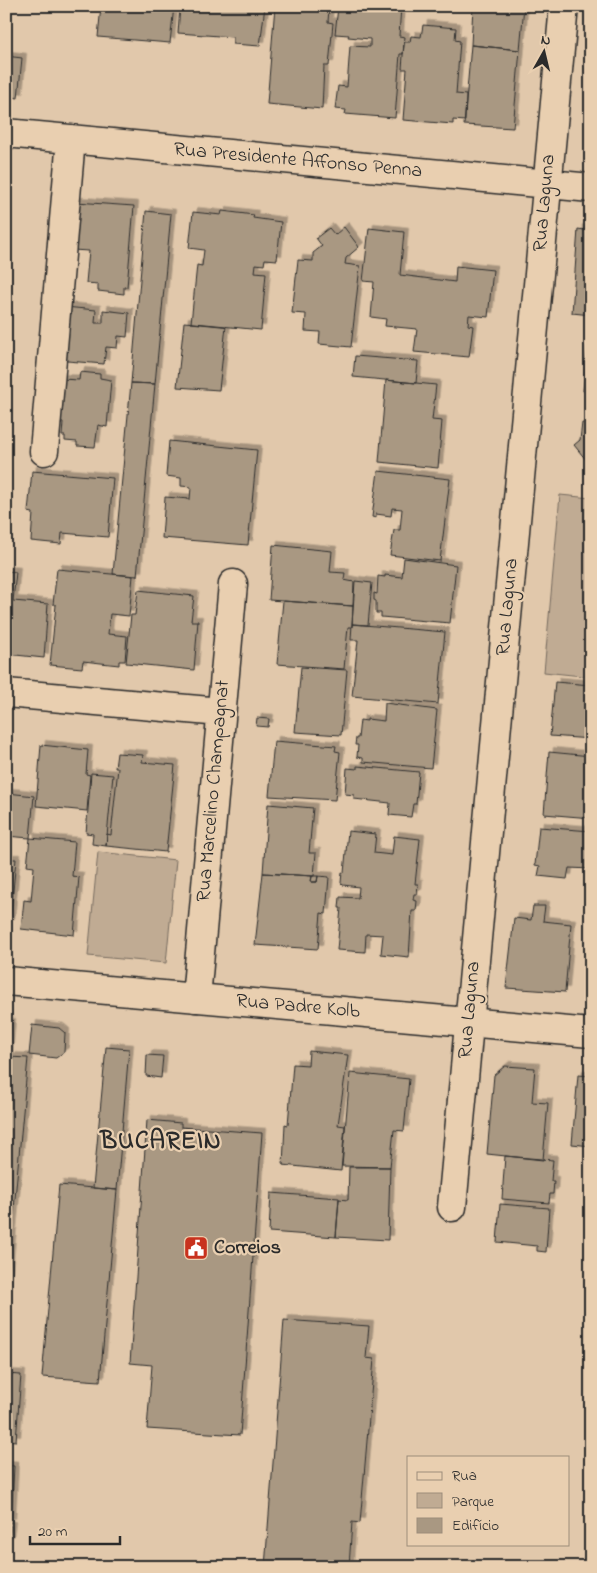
<svg xmlns="http://www.w3.org/2000/svg" width="597" height="1573" font-family="'Indie Flower',sans-serif">
<style>
.green{fill:#c0ab93;stroke:#766b5f}
.building{fill:#a99882;stroke:#2b2b2b;filter:url(#shadow)}
.lines{fill:none;stroke-linecap:round;stroke-linejoin:round}
.minor-casing{stroke:#2b2b2b;stroke-width:31}
.primary-casing{stroke:#2b2b2b;stroke-width:31}
.minor{stroke:#e9cfb0;stroke-width:28}
.primary{stroke:#e9cfb0;stroke-width:28}
.labels{text-anchor:middle;dominant-baseline:central;stroke-width:4.5;stroke-linejoin:round;paint-order:stroke}
.street-label{font-size:20px;fill:#2b2b2b;stroke:#e9cfb0}
.poi-label{font-size:20px;font-weight:bold;fill:#2b2b2b;stroke:#e9cfb0;text-anchor:start}
.district-label{font-size:25px;font-weight:bold;letter-spacing:1px;fill:#2b2b2b;stroke:#e9cfb0}
</style>
<defs>
<filter id="shadow"><feDropShadow dx="4.5" dy="-4.5" stdDeviation="0" flood-color="#0004"/></filter>
</defs>
<rect width="100%" height="100%" fill="#e1c8ab"/>
<filter id="ink" filterUnits="userSpaceOnUse"><feTurbulence type="fractalNoise" baseFrequency=".02" numOctaves="2"/><feDisplacementMap in="SourceGraphic" scale="10" xChannelSelector="R" yChannelSelector="G"/><feConvolveMatrix kernelMatrix="1 2 1 2 8 2 1 2 1" color-interpolation-filters="sRGB"/></filter>
<g filter="url(#ink)">
<path class="green" d="M560,495l31,3v179l-47,-5z
M98,852l78,8 -10,103 -78,-7z"/>
<path class="building" d="M101,6h73l-4,37 -72,-6z
M180,6h85l-5,40 -27,-2v-7l-55,-4z
M275,6l54,2 -1,14 5,1 -4,43h-5l-2,43 -55,-5z
M352,6h49l-2,30 6,1 -2,17h-3l-5,64 -50,-4 1,-4 -11,-1 3,-23 9,1 3,-41 20,1v-8l-22,-2 1,-2 -14,-1 3,-27 14,1z
M473,6h51l-4,44 -49,-5z
M423,25l33,3 -1,12 5,1 -4,53 10,1 -1,26 -12,-1v4l-50,-4 4,-51h-5l2,-27h6l1,-6 10,1z
M471,45l49,5 -7,78 -49,-3z
M6,56l16,2 -4,40 -12,-2z
M76,202l58,4 -7,81h-3v7l-26,-3v-7l-12,-1 3,-32 -17,-1z
M146,211l25,3 -16,170 -24,-1z
M222,211l32,4 -1,3 28,4 -4,38 -12,-1 -1,6 -8,-1 -1,8 11,1 -5,57 -70,-7 6,-58 5,1 2,-16 -15,-2 4,-36 28,3z
M344,227l15,20 -13,11 -1,6 15,2 -9,81 -32,-3 1,-12 -15,-1 1,-17 -14,-1 6,-53 15,1v-8l9,-7 -6,-8 13,-10 6,7z
M369,228l35,4 -4,43 55,7 1,-16 37,4 -5,47 -19,-2 -1,10 5,1 -4,31 -55,-5 3,-23 -32,-3 1,-7 -15,-2 3,-35 -11,-1z
M578,229l13,2v84l-19,-2z
M65,307l31,3 -1,13h8v-13l26,3 -2,24 -9,-1 -1,12 -11,-1 -2,17 -49,-4z
M591,315v30h-3z
M184,322l42,4 -7,64 -42,-3z
M587,346l4,1v45l-8,-1z
M355,356l63,5 -2,22 -63,-6z
M80,372l20,2v4l11,2 -4,47 -9,-2 -3,22 -18,-1v-4l-12,-1v-5h-3l1,-14 -6,-1 4,-42 18,1z
M386,380l50,5 -4,35 10,1 -4,47 -59,-6z
M131,383l24,1 -18,192 -24,-2z
M582,423l9,1v42l-17,-21 6,-5z
M169,441l88,9 -9,95 -86,-7 3,-41 25,2 1,-12 -10,-1v-8l-15,-2z
M32,471l81,7 -5,59 -46,-4 -1,11 -30,-3 2,-28 -5,-1z
M378,471l72,8 -10,82 -50,-6 4,-25h6l2,-21 -10,-1 -1,8 -15,-2v4l-4,-1z
M273,545l59,6 -2,21 15,1 -1,7 10,2 -1,24 -84,-6z
M404,558l52,7 -6,58 -69,-6v-4h-5v-12l-2,-1v-7l3,1 1,-18 7,1v-2l17,2z
M57,569l76,7 -4,40 -19,-2 -2,20 19,2 -2,25h-6v4l-36,-4 -1,7 -32,-3 6,-60 -3,-1z
M6,571l10,1 -3,29 35,3 -4,54 -38,-4z
M355,581l17,2 -4,42 -16,-1z
M138,590l56,6 -3,25h7l-4,49 -68,-7 5,-48h4z
M283,601l70,5 -1,21h-4l-4,42 -67,-5z
M352,624l93,8 -7,72 -86,-8 6,-56h-7z
M301,667l46,3 -6,65 -46,-3z
M555,682l36,3v54l-41,-3z
M385,703l52,7 -6,58 -68,-6v-4l-6,-1 1,-12h-3l1,-7h2l2,-18 7,1v-2l17,2z
M257,718l12,1 -1,8 -12,-1z
M274,741l62,5 -1,5 5,1 -5,48 -66,-4z
M41,745l47,5 -2,24 4,1 -3,36 -51,-5z
M549,752l42,4v62l-47,-4z
M117,753l26,2 -1,7 33,3 -9,87 -60,-6 1,-12 4,1 7,-67h-3z
M357,766l62,6 -3,32h-3l-2,13 -22,-2 1,-12 -36,-4v-4l-9,-1 2,-26 10,1z
M91,773l22,2 -7,71 -14,-2 1,-10 -7,-1z
M8,793l26,3 -4,42 -24,-2z
M268,804l45,4 -4,45h7l-2,23 -51,-3z
M539,827l52,4v38l-22,-1 -2,11 -29,-3 2,-10 -5,-1z
M348,831l28,3 -2,19 18,2 2,-19 26,3 -5,45h3l-1,10h-3l-1,6 4,1 -1,10h-4l-3,46 -28,-3 2,-19 -17,-1 -1,18 -28,-2 4,-42h-2l1,-11 18,1 1,-11 -16,-2 -2,-2 1,-11 2,1z
M30,838l45,4 -3,34 7,1 -5,58 -53,-6 3,-29 7,1 3,-34 -7,-1z
M6,859h10l-6,64 -4,-1z
M263,873l49,3 -1,6h6l1,-6 11,1 -3,37 -5,-1 -3,36 -63,-4z
M312,876h6l-1,6h-6z
M533,906h12l-2,15 28,3 -6,68 -59,-4 8,-70 17,2z
M6,1023h5l-3,34 20,1 -22,238z
M32,1025l27,3 6,5 -1,19 -8,6 -27,-3z
M106,1047l23,2 -12,141 -24,-2z
M309,1051l39,4 -10,70 7,1 -4,45 -58,-6 2,-41 3,1 5,-61 15,1z
M147,1055l16,1 -2,22 -15,-2z
M505,1066l30,2 -3,34 16,1 -5,57 -56,-6 7,-79z
M350,1073l59,6 -5,52 -10,-1 -4,37 -48,-1z
M578,1075l13,1v70l-19,-2z
M147,1120l34,3v4l81,6 -22,302 -93,-6 5,-64 -22,-2z
M505,1156l48,4 -2,21h3l-1,13h-3l-1,9 -47,-4z
M349,1167h41l-2,73 -52,-3 3,-38 9,1z
M59,1185l58,5 -17,191 -58,-4z
M271,1193l68,5 -3,39 -67,-5z
M500,1204l49,4 -3,44 -9,-1v-5l-40,-4z
M284,1320l85,6 -3,32 8,1 -14,164 -8,-1 -3,45h-84z
M6,1374l15,1 -5,66 -10,-1z
M6,1465l8,1 -3,57 -5,-1z
M6,1526h5l-2,15h-3z"/>
<g class="lines">
<defs>
<path id="minor" d="M6,133l585,55
M44,451l27,-312
M6,693l215,19
M196,998l37,-414
M452,1207l112,-1201"/>
<path id="primary" d="M6,981l585,52"/>
</defs>
<use href="#minor" class="minor-casing"/>
<use href="#primary" class="primary-casing"/>
<use href="#minor" class="minor"/>
<use href="#primary" class="primary"/>
</g>
</g>
<defs>
<symbol id="civic-square" viewBox="-11 -11 22 22"><rect x="-9" y="-9" width="18" height="18" rx="4" fill="#c8321e" stroke="#e9cfb0"/><path d="M-.6-6.5H3V-4.5H.6V-3L4-1V1h2V6H-6V1h2V-1L-.6-3ZM-1.2 2.5V6h2.4V2.5Z" fill="#fff"/></symbol>
</defs>
<g fill-rule="evenodd">
<use href="#civic-square" x="182" y="1234" width="28" height="28"/>
</g>
<g class="labels">
<g class="street-label">
<text transform="translate(298 161) rotate(5)">Rua Presidente Affonso Penna</text>
<text transform="translate(545 203) rotate(-85)">Rua Laguna</text>
<text transform="translate(508 607) rotate(-85)">Rua Laguna</text>
<text transform="translate(214 791) rotate(-85)">Rua Marcelino Champagnat</text>
<text transform="translate(298 1007) rotate(5)">Rua Padre Kolb</text>
<text transform="translate(470 1010) rotate(-85)">Rua Laguna</text>
</g>
<g class="poi-label">
<text x="214" y="1248">Correios</text>
</g>
<g class="district-label">
<text x="161" y="1142">BUCAREIN</text>
</g>
</g>
<rect width="597" height="1573" fill="none" stroke="#e9cfb0" stroke-width="25"/>
<rect x="12" y="12" width="572" height="1548" fill="none" stroke="#2b2b2b" stroke-width="2" filter="url(#ink)"/>
<rect x="407" y="1456" width="162" height="90" fill="#e9cfb0" stroke="#9d8d7b"/>
<rect x="417" y="1472" width="25" height="8" fill="#e9cfb0" stroke="#9d8d7b"/>
<text x="452" y="1480" font-size="15" fill="#2b2b2b">Rua</text>
<rect x="417" y="1493" width="25" height="15" fill="#c0ab93" stroke="#9d8d7b"/>
<text x="452" y="1506" font-size="15" fill="#2b2b2b">Parque</text>
<rect x="417" y="1518" width="25" height="15" fill="#a99882" stroke="#9d8d7b"/>
<text x="452" y="1530" font-size="15" fill="#2b2b2b">Edifício</text>
<g transform="translate(544 52) rotate(8)" stroke="#e9cfb0" stroke-width="4" paint-order="stroke">
<path d="M0-4L9 19L0 12L-9 19Z" fill="#2b2b2b"/>
<text y="-8" font-size="14" font-weight="bold" text-anchor="middle" fill="#2b2b2b">N</text>
</g>
<path d="M30 1536v8h90v-8" fill="none" stroke="#2b2b2b" stroke-width="2.5"/>
<text x="38" y="1536" font-size="15" fill="#2b2b2b" stroke="#e9cfb0" stroke-width="4" paint-order="stroke">20 m</text>
</svg>
